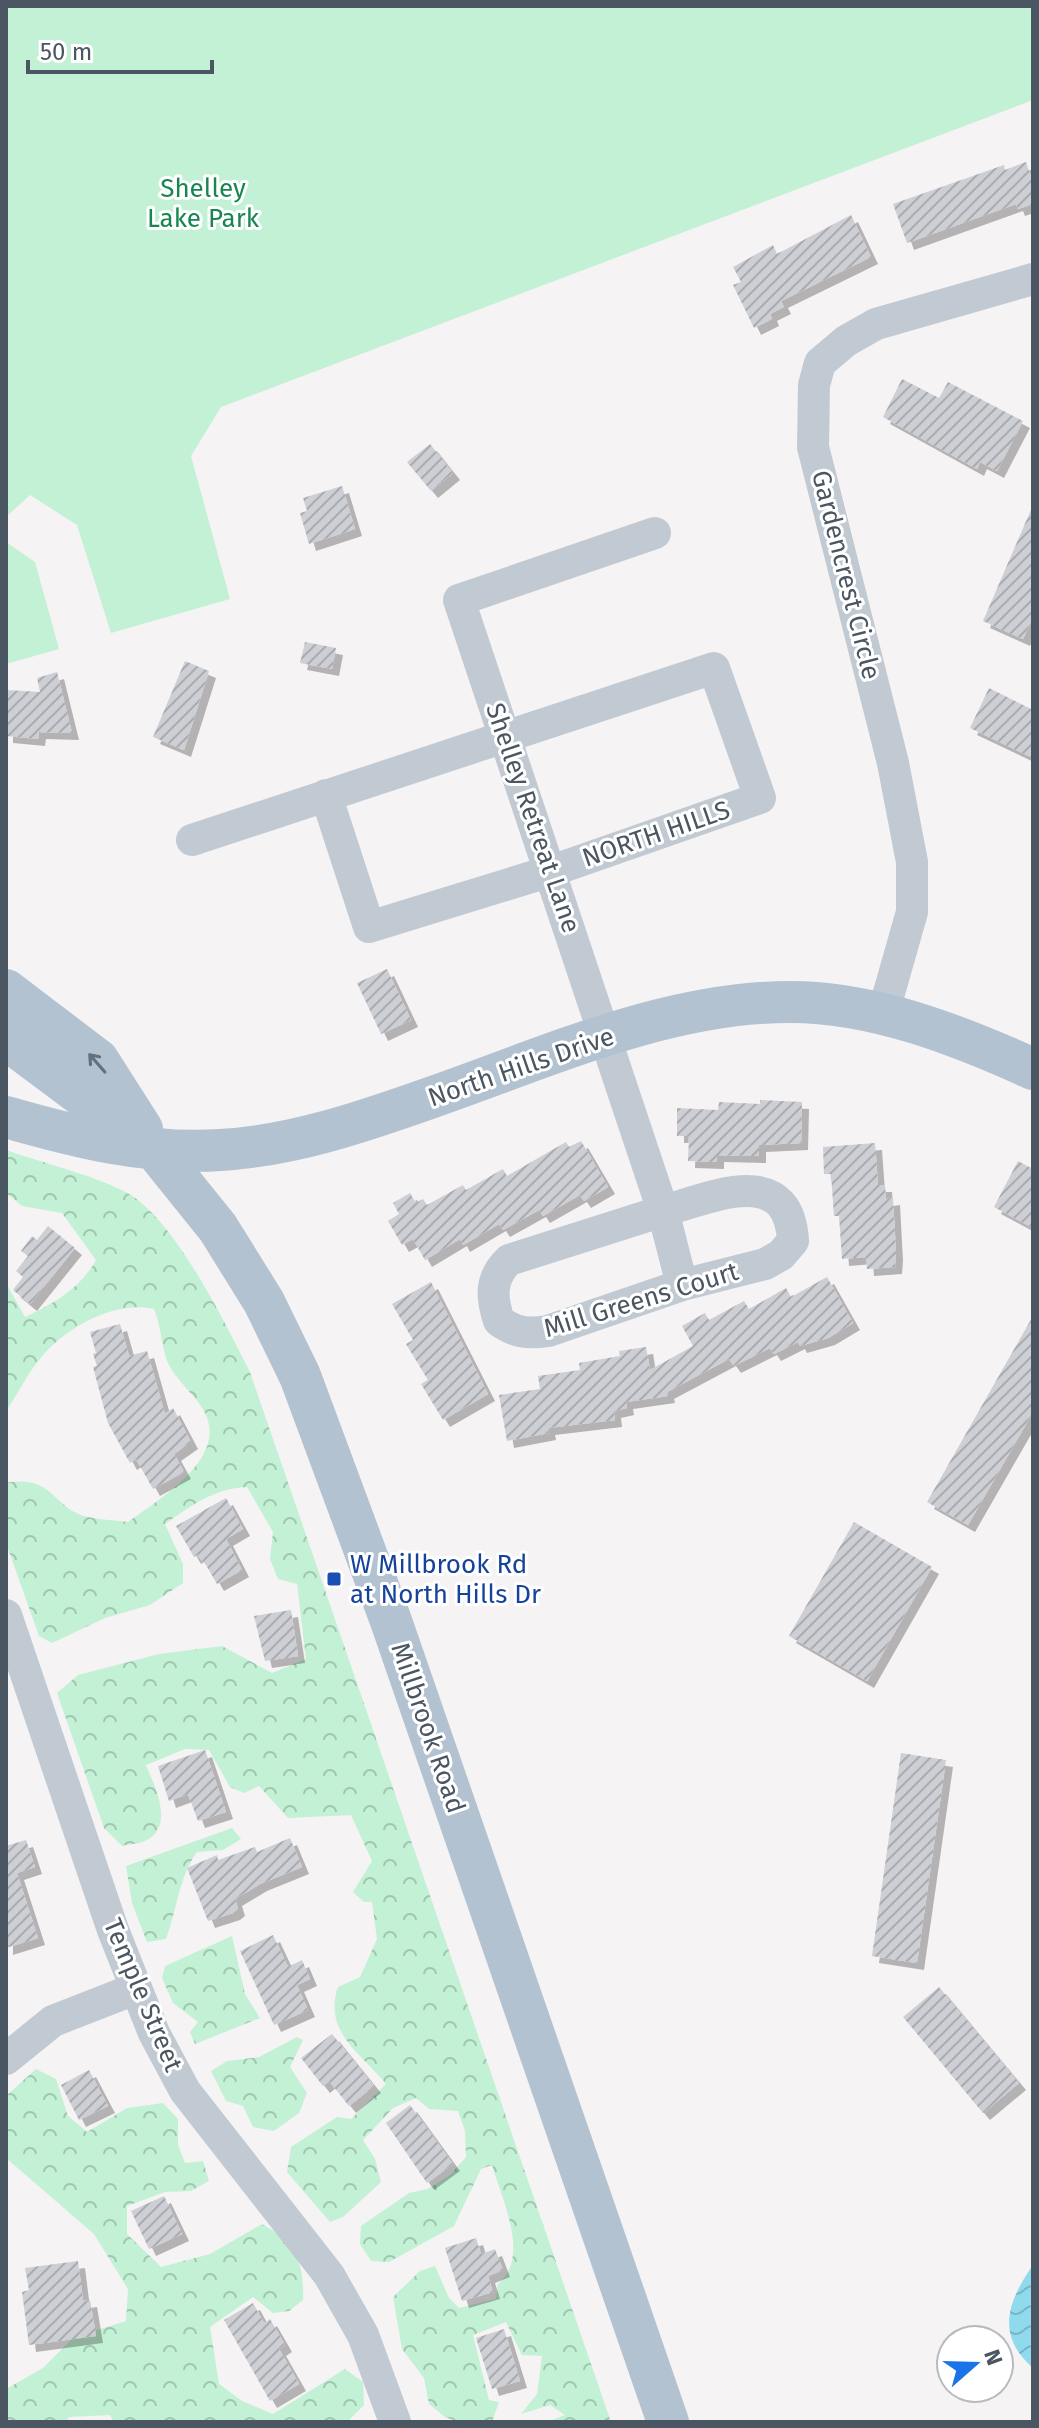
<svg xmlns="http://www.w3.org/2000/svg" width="1039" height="2428" font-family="'Fira Sans',sans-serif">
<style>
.green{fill:#c3f1d5}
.forest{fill:url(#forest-crowns)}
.water{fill:url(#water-waves)}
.building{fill:url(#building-hatch);filter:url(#shadow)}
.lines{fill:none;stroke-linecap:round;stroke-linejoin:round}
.minor{stroke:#c1cad2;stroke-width:32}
.major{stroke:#b3c2d1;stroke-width:42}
.oneway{stroke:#64717d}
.transit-dot{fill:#1a4fb4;stroke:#fff;stroke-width:3}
.labels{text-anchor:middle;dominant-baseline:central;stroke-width:6;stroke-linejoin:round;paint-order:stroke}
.park-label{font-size:26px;fill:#17864f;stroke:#fff}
.street-label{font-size:26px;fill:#4a5661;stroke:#fff}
.transit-label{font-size:26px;fill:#164399;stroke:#fff;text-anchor:start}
</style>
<defs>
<pattern id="forest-crowns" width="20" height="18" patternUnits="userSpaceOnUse" patternTransform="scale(2)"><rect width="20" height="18" fill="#c3f1d5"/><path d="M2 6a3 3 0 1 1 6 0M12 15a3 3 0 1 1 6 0" fill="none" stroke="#a0c6b0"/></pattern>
<pattern id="water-waves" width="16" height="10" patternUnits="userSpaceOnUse" patternTransform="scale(2)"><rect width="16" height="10" fill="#90daee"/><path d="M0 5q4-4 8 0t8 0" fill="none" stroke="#78b4c4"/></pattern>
<pattern id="building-hatch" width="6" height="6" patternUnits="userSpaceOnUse" patternTransform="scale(2)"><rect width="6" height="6" fill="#cdcfd5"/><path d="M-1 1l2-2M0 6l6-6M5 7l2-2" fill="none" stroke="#a8abb0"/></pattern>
<filter id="shadow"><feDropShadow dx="7" dy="7" stdDeviation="0" flood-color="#0004"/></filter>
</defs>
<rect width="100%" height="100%" fill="#f5f3f3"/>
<path class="green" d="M6,6h1027v94l-812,307 -30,49 39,143 -119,34 -34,-108 -47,-30 -24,22z
M6,542l29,20 24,87 -53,15z"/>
<path class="forest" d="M6,1150c33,12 95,27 123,44 47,28 96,129 121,178l361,1050h-64l18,-7 -15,-10 -29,9 16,-20 5,-38 -20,-1 -16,-33 -33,13 16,65 10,2 -7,20h-33l-14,-5 -16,-13 -5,-26 -22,-29 -9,-52 27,-26 15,-5 14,32 10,10 37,-9 2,-15c33,-27 4,-84 -6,-119l-11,4 -27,57 -65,36 -18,-1 -11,-17 1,-18 48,-33 19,-4 22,-14 16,-18 -1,-26 -7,-20 -29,-2 -13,-11 -23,10 -30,32 12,19 6,23 -38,35 -13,5 -43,-50 4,-25 46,-30 14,2 35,-35c-26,-32 -63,-52 -48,-97l22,-10 17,-38 -5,-37h-8l-11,-10 19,-31 -21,-46 -63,3 -29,-32 -15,7 -14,-6 -21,-37 -24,-1 -39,16c8,20 29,60 1,75 -7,4 -18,4 -25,6l-18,-18 -47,-135 21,-18 81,-21 63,-8 50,27 34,-14 -9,-75 -19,-5 -8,-20 3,-27 -26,-45c-33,1 -56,19 -82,37l18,40v19l-33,22 -45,13 -53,25 -13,-7 -33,-93v-60c46,-9 47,24 78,33 14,4 30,4 44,6 31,-23 102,-64 76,-111 -8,-15 -25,-28 -34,-44 -9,-16 -8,-40 -16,-58 -39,-9 -90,19 -114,50 -13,15 -22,35 -34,52v-128l19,34c28,-13 56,-29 71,-57l-34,-47 -40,-7 -16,-13z
M232,1828l9,11 -18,11 -26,2c-18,24 -20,58 -31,87l-19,3 -15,-39 -6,-37z
M232,1936l13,58 15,24 -65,26 -5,-12 8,-10 -25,-19 -11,-25 3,-12z
M297,2037l6,3 -13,27 17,26 -8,20 -25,18 -21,-4 -10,-21 -17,-5 -15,-30 16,-10 32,-4z
M36,2069l20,10 12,37 19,16 40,-24 36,-5 15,16v26l7,18 18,-2 6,20 -18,10 -26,1 -38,14v28l34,33 49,-13 52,-30c35,19 42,39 41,76l-14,11 -16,2 -20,-16 -43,30 9,57 23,17 31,13 72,-45 18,13 1,23 -17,17h-233l-4,-7 -41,2 -3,5h-60v-33l37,-21 31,-31 52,-16 2,-32 -34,-55 -88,-76v-62z"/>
<path class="water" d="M1033,2265v103c-38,-33 -25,-67 0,-103z"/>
<path class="building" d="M1026,162l7,21v21l-15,5 -2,-5 -109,39 -14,-39 111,-39 1,5z
M851,215l20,42 -90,44 3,6 -14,7 2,5 -18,9 -21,-43 8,-3 -8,-15 40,-22 4,9z
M902,379l37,19 9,-16 75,39 -26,50 -17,-9 -3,7 -94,-52z
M430,444l23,29 -22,18 -24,-29z
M342,486l13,43 -46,15 -9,-31 7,-2 -4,-13z
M1033,505v112l-10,22 -40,-18z
M305,642l31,6 -4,21 -32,-6z
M185,661l24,10 -25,79 -31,-13z
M57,672l15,61 -33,-1 -1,7 -32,-3v-46l34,2 -3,-14z
M989,688l44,22v48l-63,-30z
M387,969l24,51 -30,14 -24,-51z
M760,1100l42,2 -1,41 -42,2v11l-42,-1v7l-29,-1 1,-25h-12v-28l41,2 1,-8 41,2z
M581,1141l27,46 -24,14 -4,-6 -37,21 -4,-6 -36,20 -4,-6 -36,21 -3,-6 -35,21 -12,-21 -11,6 -14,-24 11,-7 -6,-11 17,-10 6,10 7,-4 4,6 36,-20 3,5 37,-21 4,7 59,-34 3,5z
M875,1143l3,42h7l1,14 7,-1 3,56 -1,13 -28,2 -1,-12 -24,2 -3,-43h-5l-3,-42h-7l-1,-27z
M1018,1161l15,8v59l-39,-21z
M48,1226l27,22 -45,56 -17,-14 10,-13 -7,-6 12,-15 -7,-5 11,-15 5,4z
M827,1277l26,46 -25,15 -28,8 -2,-4 -24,12 -4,-6 -36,18 -5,-7 -62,33 1,4 -42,6 1,6 -13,3 1,9 -67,8 1,5 -42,8 -8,-46 41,-6 -2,-13 42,-6 -1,-7 41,-7 -1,-5 27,-4 4,23 43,-24 -11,-20 23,-13 4,7 35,-19 5,8 37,-21 5,9z
M431,1282l57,112 -45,26 -22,-36 7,-4 -22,-36 7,-4 -21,-36z
M1033,1316v96l-65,113 -41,-23z
M120,1324l9,32 18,-5 18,63 8,-6 18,34 -17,12 10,18 -31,17 -17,-30 -6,4 -22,-40 -15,-56 4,-1 -4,-12 3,-1 -6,-21z
M226,1498l17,31 -17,10 16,31 -25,14 -11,-19 -9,-10 -3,2 -18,-31z
M854,1522l78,45 -65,114 -78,-45z
M291,1610l7,46 -33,5 -11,-45z
M205,1750l21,62 -28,9 -10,-27 -19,7 -11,-35z
M901,1753l45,7 -29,203 -45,-7z
M290,1838l12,29 -42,17 -25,15 3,10 -5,4 -25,8 -21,-53 30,-13 1,5 37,-13 2,5z
M26,1840l9,27 -18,6 21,65 -32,10v-102z
M273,1935l15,32 14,-7 8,19 -13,6 11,25 -34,15 -34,-74z
M939,1987l80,96 -36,30 -80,-96z
M332,2034l42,52 -25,20 -20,-25 -6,5 -22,-28z
M89,2070l19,36 -29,14 -18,-35z
M410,2105l43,59 -26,19 -41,-60z
M164,2196l18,38 -33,15 -18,-38z
M476,2238l5,16 14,-5 8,21 -15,6 5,16 -31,9 -17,-53z
M78,2261l5,40 7,-1 6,36 -67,9 -7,-53 7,-2 -4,-22z
M253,2303l11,20 6,-4 15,26 -6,4 20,35 -29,17 -46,-81z
M504,2329l16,52 -28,8 -16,-51z"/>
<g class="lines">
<path class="minor" d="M655,533l-196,67 204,611c49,-14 126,-49 130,30l-12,14 -16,9 -83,21 -134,46c-20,3 -32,2 -49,-10 -8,-24 -9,-43 10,-61l154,-49 19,74
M192,840l522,-172 46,130 -209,73 -182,56 -43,-132
M883,1014l29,-102v-50l-19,-99 -80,-316 1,-62 6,-22 26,-22 30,-17 157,-45
M6,1615l107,315 41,103 31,58 144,184 34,60 32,87
M6,2059l47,-38 82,-32"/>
<path class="major" d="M6,990l92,70 44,69
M6,1039l150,112 62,77 46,74 36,74 91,245 277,801
M6,1117c70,20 140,38 214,33 72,-4 142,-28 210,-52 115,-40 236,-96 360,-96 84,0 168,33 243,67"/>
</g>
<defs><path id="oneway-shaft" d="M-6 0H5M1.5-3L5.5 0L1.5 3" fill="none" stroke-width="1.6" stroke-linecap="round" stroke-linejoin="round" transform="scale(2)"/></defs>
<use class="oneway" href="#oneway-shaft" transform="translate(97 1063) rotate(-131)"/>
<rect class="transit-dot" x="326" y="1571" width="16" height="16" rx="4"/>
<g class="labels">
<g class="park-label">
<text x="203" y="188">Shelley<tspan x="203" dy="30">Lake Park</tspan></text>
</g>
<g class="street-label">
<text transform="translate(846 575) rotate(76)">Gardencrest Circle</text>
<text transform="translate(533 818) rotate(71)">Shelley Retreat Lane</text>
<text transform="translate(656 834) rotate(-19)">NORTH HILLS</text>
<text transform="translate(521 1067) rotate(-19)">North Hills Drive</text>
<text transform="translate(641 1300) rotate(-17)">Mill Greens Court</text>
<text transform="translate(428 1728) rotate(71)">Millbrook Road</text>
<text transform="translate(143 1995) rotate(67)">Temple Street</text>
</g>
<g class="transit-label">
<text x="350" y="1564">W Millbrook Rd<tspan x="350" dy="30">at North Hills Dr</tspan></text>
</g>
</g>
<rect width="1039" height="2428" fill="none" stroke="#4a5661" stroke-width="16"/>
<g transform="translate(975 2364) rotate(70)"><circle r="38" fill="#ffffff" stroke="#b7bbc0" stroke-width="2"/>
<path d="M0-6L14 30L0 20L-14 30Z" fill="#1a73e8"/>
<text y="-12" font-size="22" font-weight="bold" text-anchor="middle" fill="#4a5661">N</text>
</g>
<path d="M28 60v12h184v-12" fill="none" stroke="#4a5661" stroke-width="4"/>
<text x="40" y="60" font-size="24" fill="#4a5661" stroke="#ffffff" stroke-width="6" paint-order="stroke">50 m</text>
</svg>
